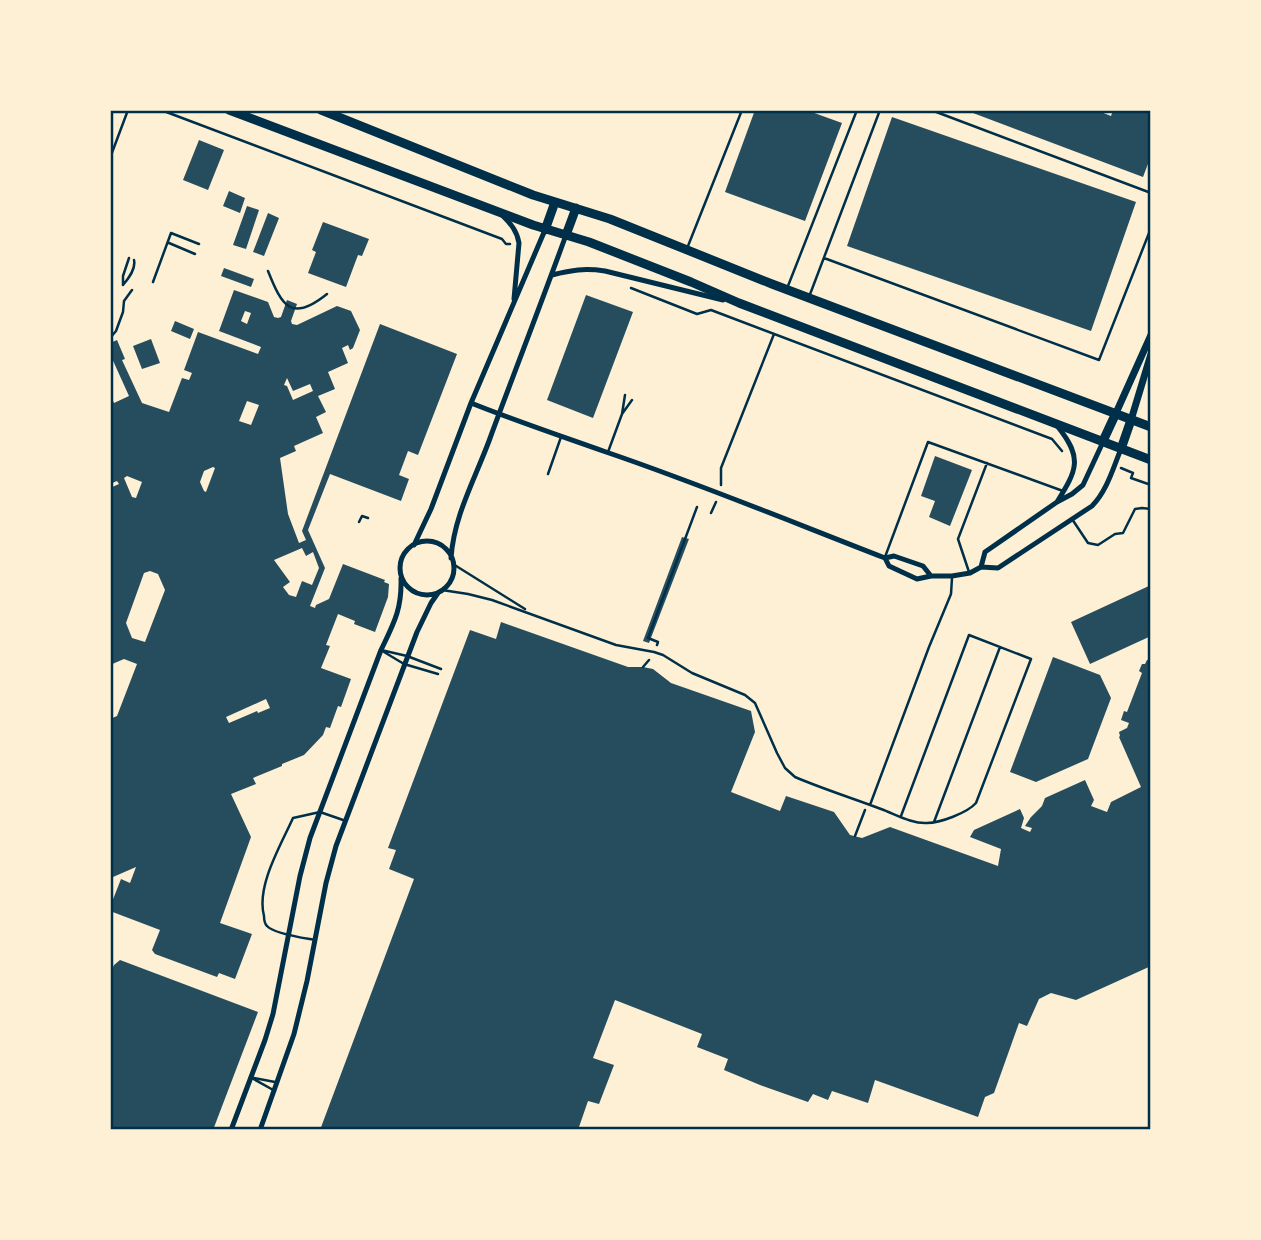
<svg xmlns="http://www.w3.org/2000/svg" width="1261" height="1240" font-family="'Source Sans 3',sans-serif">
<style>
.building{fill:#264d5e;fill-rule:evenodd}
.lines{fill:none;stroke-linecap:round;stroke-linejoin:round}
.path{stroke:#003049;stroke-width:2.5}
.service{stroke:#003049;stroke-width:2.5}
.minor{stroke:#003049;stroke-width:5}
.tertiary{stroke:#003049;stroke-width:7}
.primary{stroke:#003049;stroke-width:9}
.neatline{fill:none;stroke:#003049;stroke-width:2.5}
</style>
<rect width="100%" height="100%" fill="#fdf0d5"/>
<path class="building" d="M755,110h51l36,13 -37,98 -80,-29z
M965,110h131l15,6 2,-6h38v46l-8,21z
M892,117l244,85 -45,129 -244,-85z
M199,140l25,10 -16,40 -25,-10z
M229,191l16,7 -5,15 -17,-7z
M247,206l12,4 -13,39 -13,-4z
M268,213l11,5 -15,38 -11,-4z
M323,222l46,17 -7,17 -4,-1 -12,32 -38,-14 8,-21 -4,-2z
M224,268l30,11 -3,8 -30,-11z
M234,290l34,12 6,15 4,1 3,-1 6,-17 10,4 -6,17 1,3 5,1 40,-19 14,5 9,19 -7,18 -3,2 -2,-5 -6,3 6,15 -20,9 7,17 -17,7 8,16 -10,5 7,16 -29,13 2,5 -16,7 8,56 11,29 7,-3 -4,-9 78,-207 77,30 -39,101 -10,-4 -9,24 10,4 -8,22 -71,-27 -22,56 17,38 -15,38 5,2 1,-3 13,-6 14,-35 42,16 -1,2 5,2 -1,13 -13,35 -21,-8 1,-3 -17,-7 -12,31 4,1 -9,22 30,11 -10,28 -3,-1 -8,22 -4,-1 -3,8 -19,20 -22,9v2l-29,12 3,6 -25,10 20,43 -31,86 32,11 -17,45 -16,-6 -2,4 -62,-23 -3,-4 8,-20 -50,-19v-4l11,-28 9,4 6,-16 -23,10 -3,-5v-153l7,-3 20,-52 -13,-5 -14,6v-177l9,-4 -2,-3 -7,3v-89l4,8 15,-7 -19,-42 3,-2 -3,-9 7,-3 8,19 -3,1 20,43 27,9 13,-34 7,2 3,-7 -8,-3 14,-38 60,22 3,-7 -42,-16zM245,311l6,2 -4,11 -6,-3zM287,378l6,13 17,-7 3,7 -20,9 -6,-14 -3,-1zM247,401l12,4 -8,20 -12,-4zM213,467l2,1 -9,24 -2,-1 -4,-9 4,-11zM127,476l15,6 -6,16 -4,-1 -8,-19zM302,548l4,8 7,-4 6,16 -7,17 -10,-4 -6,16 -7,-2 -6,-8 7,-5 -16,-22zM150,571l8,3 7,16 -20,52 -13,-4 -6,-15 18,-50zM266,699l4,9 -12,5 -1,-2 -28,12 -3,-6z
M586,295l47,17 -40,106 -46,-18z
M175,321l19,8 -4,10 -19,-8z
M151,339l9,24 -18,6 -9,-23z
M935,456l37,14 -22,56 -21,-9 6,-16 -14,-5z
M682,537l7,2 -40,104 -6,-2z
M1151,585v51l-61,28 -19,-42z
M501,622l127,45h15l10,2 18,14 80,28 4,21 -24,60 49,19 6,-15 48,16 16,23 12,3 28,-11 108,39 3,-17 -31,-12 4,-7 46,-21 4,9 -3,10 9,4 2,-4 -7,-2 6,-9 11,-11 3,-8 40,-18 9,20 -3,6 16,6 4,-10 30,-15 -22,-50 1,-1 -1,-4 8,-4 2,-5 -8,-3 3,-9 3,1 15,-39 -3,-2 3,-7h3l2,-4 4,-1v307l-75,34 -25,-7 -12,6 -12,27 -8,-3 -25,70 -9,4 -7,20 -103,-37 -7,23 -36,-12 -4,9 -15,-6 -5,8 -48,-17 -36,-15 4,-11 -31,-12 5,-13 -87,-34 -22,58 21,7 -15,39 -11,-3 -9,26 7,3h-266l94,-251 -25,-10 7,-19 -8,-2 82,-218 26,9z
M1053,657l47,18 11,23 -23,61 -52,23 -26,-10z
M120,960l138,52 -45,118h-103v-156l4,-9z"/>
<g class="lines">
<path class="path" d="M161,110l341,129 4,5h4
M631,288l66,26 14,-4 341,129 10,12
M1121,468l12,5 -2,5 20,7
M721,485v-17l53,-134
M711,513l5,-11
M359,522l3,-6 6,2
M657,645l1,-3 -10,-4 49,-131
M643,667l6,-7
M855,836l10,-26"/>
<path class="service" d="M931,110l220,83
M110,158l18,-48
M169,243l26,11
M688,246l54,-136
M824,258l275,102 52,-132
M268,271c14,35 23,52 59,23
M153,282l18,-49 28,11
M123,285c6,-7 13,-16 11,-25
M123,285v-9l6,-18
M788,286l69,-176
M809,297l71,-187
M110,338l6,-7 7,-19 1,-11 8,-11
M622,414l10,-14
M608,452l14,-38 3,-19
M548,474l13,-37
M1072,519l16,24 10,2 17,-11 8,-1 12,-24 7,-1 9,1
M885,557l43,-115 135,49
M453,564l72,45
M969,572l-11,-33 29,-76
M442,590l26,4 24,6 124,45 38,7 9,3 29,18 53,22 10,8 22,50 8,15 10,9c28,12 57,21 86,32 14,5 31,15 46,14 13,0 40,-10 49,-20l55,-144 -62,-24 -68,181
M381,650l26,6 34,13
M384,652l20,12 34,10
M870,805l59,-158 22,-53 1,-16
M934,822l66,-175
M315,940c-11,-2 -41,-6 -48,-14 -2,-2 -3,-7 -3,-10 -8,-30 17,-71 29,-98l27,-6 26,9
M250,1077l25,14
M254,1078l21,4"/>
<path class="minor" d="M503,216c8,8 14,15 16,27l-5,56
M552,275c20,-5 32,-7 53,-4l118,29
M471,403c45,18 90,33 135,49 94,32 186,70 279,106l9,-2 29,10 8,10
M1057,502c20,-32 26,-44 1,-75
M400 568a27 27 0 1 1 54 0a27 27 0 1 1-54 0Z
M414,545l17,-36 40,-106 74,-173
M451,558c3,-42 23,-77 38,-117 25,-68 52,-137 77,-206
M885,558l4,8 28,13 14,-3h21l18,-3 11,-6 17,1 94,-62c15,-15 21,-38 29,-57
M981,567l4,-15 72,-50 15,-8 11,-9 20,-43
M231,1130l34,-90 8,-26 27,-138 10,-38 71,-188c13,-27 21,-41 20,-72
M260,1130l34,-96 13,-53 19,-98 10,-37 81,-214 14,-29 7,-10"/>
<path class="tertiary" d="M1116,413l35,-78
M1131,420l20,-66"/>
<path class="primary" d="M229,110l304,115 56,17 102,40 48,21 412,157
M321,110l212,85 77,24 162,65 379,143
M545,230l10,-28
M566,235l10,-27
M1103,441l13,-28
M1121,449l10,-29"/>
</g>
<rect width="1261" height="1240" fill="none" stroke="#fdf0d5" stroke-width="224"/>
<rect x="112" y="112" width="1037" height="1016" class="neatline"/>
</svg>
